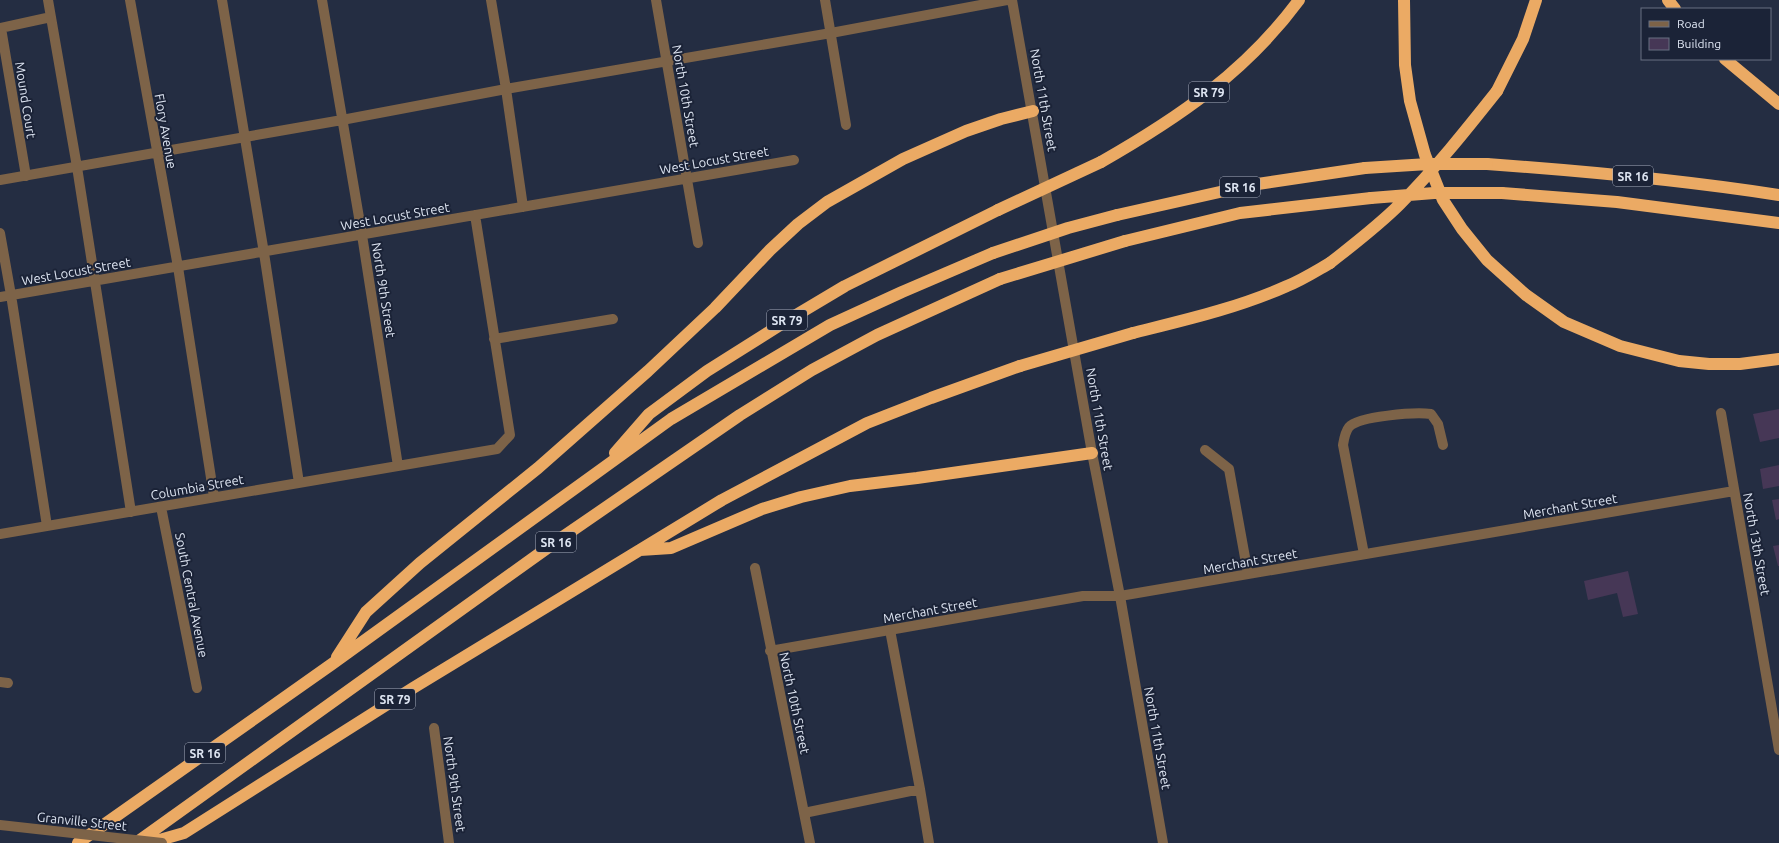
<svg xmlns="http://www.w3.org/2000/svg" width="1779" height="843" font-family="Ubuntu,sans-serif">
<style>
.building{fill:#463756}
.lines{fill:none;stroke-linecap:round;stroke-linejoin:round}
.minor{stroke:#7d6348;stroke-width:10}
.highway{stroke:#ebaa64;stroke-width:12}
.minor-bridge{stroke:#7d6348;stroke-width:10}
.highway-bridge{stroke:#ebaa64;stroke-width:12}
.labels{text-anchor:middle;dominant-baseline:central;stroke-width:4;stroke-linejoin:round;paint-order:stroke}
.shield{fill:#1b2337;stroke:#a4abba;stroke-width:1}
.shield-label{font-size:12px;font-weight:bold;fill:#dee5f2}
.street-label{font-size:13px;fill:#dee5f2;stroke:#1b2337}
</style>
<rect width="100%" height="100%" fill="#242d42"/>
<path class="building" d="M1779,409v29l-19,4 -7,-28z
M1779,465v21l-16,3 -3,-20z
M1779,499v20l-3,1 -4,-20z
M1779,545v21h-1l-5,-20z
M1628,571l10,43 -15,3 -6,-24 -29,7 -4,-19z"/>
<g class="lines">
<path class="minor" d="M48,0l29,167 54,345
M130,0l48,267 36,230
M222,0l42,253 35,230
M322,0l40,235 36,231
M491,0l15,89 17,118
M656,0l42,243
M825,0l21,125
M1012,0l80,453 28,143 43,247
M0,28l51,-11
M1,28l25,148
M0,180l342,-60 164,-31 325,-56 176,-33
M0,233l11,62 36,231
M0,297l794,-137
M494,339l119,-20
M1721,413l58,337
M1205,450l24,19 19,105
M161,507l36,181
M0,534l497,-85 13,-14 -35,-220
M1364,554l-21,-109c1,-6 2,-13 6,-18 10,-11 66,-15 82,-13l7,10 5,21
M755,568l55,275
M770,651l313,-55h37l614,-105
M0,682l8,1
M434,728l15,115
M920,789l9,54
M804,813l116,-24 -30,-159"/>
<path class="highway" d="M1404,0l1,65 5,36 15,54 18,45 19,29 25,31 39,35 38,27 56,24 59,15 30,3h31l39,-5
M1668,0l7,9
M1725,59l54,45
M1497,91l26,-52 13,-39
M1101,162c77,-44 145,-90 198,-162
M1487,164c98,7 195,16 292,31
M1502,193l115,9 162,21
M1117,215l134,-30 114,-17
M1125,241l115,-28 131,-15
M1133,333c52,-13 105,-25 154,-47 15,-6 29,-15 43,-23
M615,453l34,-39 58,-43 81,-51 57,-34 153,-76
M640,550l31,-2 91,-39 39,-12 49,-11 67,-8 175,-25
M337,657l29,-45 54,-49 118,-95 110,-97 67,-63 55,-58 28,-26 29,-22 76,-43 63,-28 35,-12 32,-8
M78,843l254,-179 339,-245 159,-94 72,-33 91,-39
M136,843l421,-302 183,-126 72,-45 65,-35 123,-56
M149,843l35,-10 229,-145 309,-188 145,-77 64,-25 89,-32"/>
<path class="minor-bridge" d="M0,825l162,18"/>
<path class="highway-bridge" d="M1365,168l63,-4h59
M1371,198l63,-5h68
M998,210l103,-48
M993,253l75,-25 49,-13
M1330,263c24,-19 48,-37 70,-59 35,-35 66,-74 97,-113
M1000,279l125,-38
M1020,366l113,-33"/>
</g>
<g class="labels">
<g class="shield">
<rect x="1189" y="82" width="40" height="20" rx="3"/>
<rect x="1613" y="166" width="40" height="20" rx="3"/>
<rect x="1220" y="177" width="40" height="20" rx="3"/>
<rect x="767" y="310" width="40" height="20" rx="3"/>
<rect x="536" y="532" width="40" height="20" rx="3"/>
<rect x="375" y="689" width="40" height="20" rx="3"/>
<rect x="185" y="743" width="40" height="20" rx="3"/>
</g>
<g class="shield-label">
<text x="1209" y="92">SR 79</text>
<text x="1633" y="176">SR 16</text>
<text x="1240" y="187">SR 16</text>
<text x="787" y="320">SR 79</text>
<text x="556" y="542">SR 16</text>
<text x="395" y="699">SR 79</text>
<text x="205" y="753">SR 16</text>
</g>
<g class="street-label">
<text transform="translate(686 96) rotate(80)">North 10th Street</text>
<text transform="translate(26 100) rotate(81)">Mound Court</text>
<text transform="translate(1044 100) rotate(80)">North 11th Street</text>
<text transform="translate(166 131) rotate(80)">Flory Avenue</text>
<text transform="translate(714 160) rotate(-10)">West Locust Street</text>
<text transform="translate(395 216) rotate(-10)">West Locust Street</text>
<text transform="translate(76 271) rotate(-10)">West Locust Street</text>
<text transform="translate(384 290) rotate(81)">North 9th Street</text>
<text transform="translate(1100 419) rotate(80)">North 11th Street</text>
<text transform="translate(197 487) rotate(-10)">Columbia Street</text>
<text transform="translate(1570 506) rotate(-10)">Merchant Street</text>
<text transform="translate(1757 544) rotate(80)">North 13th Street</text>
<text transform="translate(1250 561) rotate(-10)">Merchant Street</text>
<text transform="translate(192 595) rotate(79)">South Central Avenue</text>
<text transform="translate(930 610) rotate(-10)">Merchant Street</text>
<text transform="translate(795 703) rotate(78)">North 10th Street</text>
<text transform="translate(1158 738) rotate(80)">North 11th Street</text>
<text transform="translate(455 784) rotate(82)">North 9th Street</text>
<text transform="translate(82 821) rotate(6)">Granville Street</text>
</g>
</g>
<rect x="1641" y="8" width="130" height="52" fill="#1b2337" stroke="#697182"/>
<rect x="1649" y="21" width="20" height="6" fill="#7d6348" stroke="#697182"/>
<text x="1677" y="28" font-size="12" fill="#dee5f2">Road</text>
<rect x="1649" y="38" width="20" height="12" fill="#463756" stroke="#697182"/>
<text x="1677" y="48" font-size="12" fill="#dee5f2">Building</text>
</svg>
